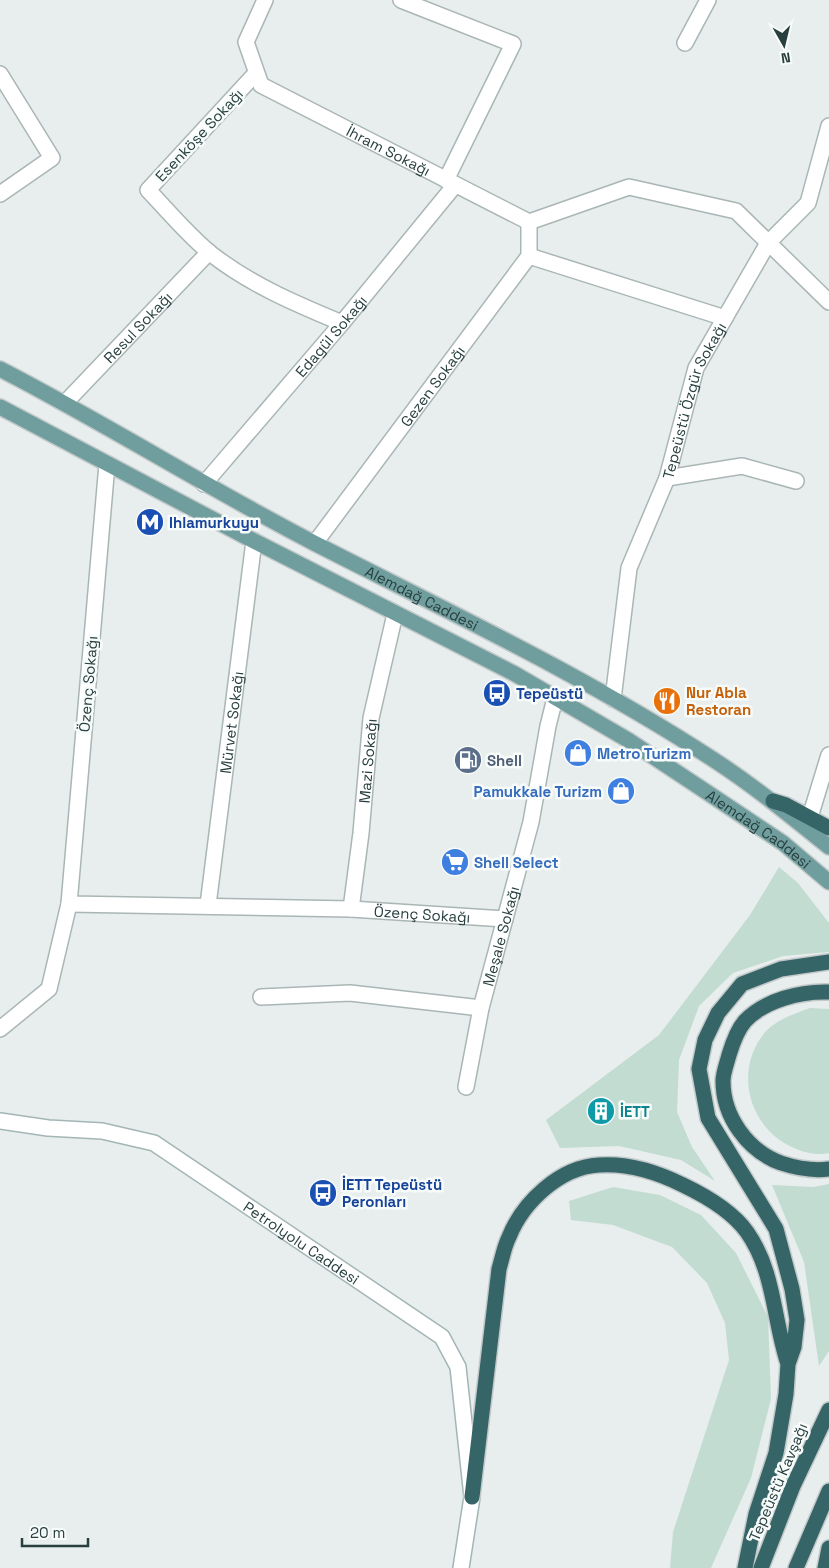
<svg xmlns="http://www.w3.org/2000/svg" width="829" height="1568" font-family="'Space Grotesk',sans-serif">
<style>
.green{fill:#c2dcd1}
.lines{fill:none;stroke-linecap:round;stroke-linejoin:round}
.street-casing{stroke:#aab6b5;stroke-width:18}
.secondary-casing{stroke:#a3b6b5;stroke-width:18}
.primary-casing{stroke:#c3c9c9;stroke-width:18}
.highway-casing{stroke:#c3c9c9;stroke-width:18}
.street{stroke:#fff;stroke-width:15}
.secondary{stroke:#fff;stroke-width:15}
.primary{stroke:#709e9f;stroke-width:15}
.highway{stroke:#366568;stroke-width:15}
.labels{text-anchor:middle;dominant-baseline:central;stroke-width:5;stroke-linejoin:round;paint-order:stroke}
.street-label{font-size:15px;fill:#273f3f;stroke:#f7fbfa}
.transit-label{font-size:15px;font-weight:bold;fill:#164399;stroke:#f7fbfa;text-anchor:start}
.food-label{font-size:15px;font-weight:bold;fill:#c56008;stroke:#f7fbfa;text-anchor:start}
.shop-label{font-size:15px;font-weight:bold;fill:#366cbe;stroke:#f7fbfa;text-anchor:start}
.service-label{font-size:15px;font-weight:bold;fill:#4e5e75;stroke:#f7fbfa;text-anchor:start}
.culture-label{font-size:15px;font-weight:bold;fill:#0d838f;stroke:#f7fbfa;text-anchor:start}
</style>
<rect width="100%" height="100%" fill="#e7eeed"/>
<path class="green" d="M779,867l19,16 31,40v29l-46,4 -50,17 -34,33 -20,54 -2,52 15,35 23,34 -34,-21 -62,-14 -59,2 -14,-28 113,-85 91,-120z
M810,1008l19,1v144c-12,3 -27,-1 -37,-6 -44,-20 -59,-78 -26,-116 12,-12 28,-17 44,-23z
M829,1184v167l-10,15 -15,-104 -32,-77 41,2z
M613,1187l47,8 41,20 35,38 32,64 3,82 -20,79 -40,90h-41l3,-36 56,-172 -4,-37 -18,-40 -35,-36 -59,-22 -42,-5 -2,-19z"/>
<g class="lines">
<defs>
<g id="street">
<path id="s1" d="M265,0l-19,42 15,43 268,137"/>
<path d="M401,0l112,44 -67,136"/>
<path d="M685,43l23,-43"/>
<path d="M256,73l-108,117c20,21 40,45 62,63 39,31 86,51 132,70"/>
<path d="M0,74l52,84 -52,36"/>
<path d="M529,222l100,-35 107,24 93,91"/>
<path d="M529,256l196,62"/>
<path id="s2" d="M65,403l144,-151"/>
<path id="s3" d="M107,464l-38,440 282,5 154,10"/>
<path d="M667,478l75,-12 54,15"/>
<path id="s4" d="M204,484l138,-161 113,-138"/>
<path id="s5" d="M315,543l214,-287v-34"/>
<path id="s6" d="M613,699l16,-131 38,-90 29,-110 72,-125 40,-40 21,-77"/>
<path d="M810,817l19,-62"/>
<path id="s7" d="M208,905l46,-364"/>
<path id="s8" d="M351,909l10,-76 10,-115 24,-104"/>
<path d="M261,997l89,-4 131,15"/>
<path d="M0,1029l49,-40 20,-85"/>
<path id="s9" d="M466,1087l15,-79 50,-186 17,-96 7,-28"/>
</g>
<g id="secondary">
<path id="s10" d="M0,1121l48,7 54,3 52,12 288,194 16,30 14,130 -11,71"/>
</g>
<g id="primary">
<path id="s11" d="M0,369c107,55 209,120 316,175 135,69 271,133 398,216 40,26 78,57 115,87"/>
<path id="s12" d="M0,407l254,134 261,133 113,66 71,47 84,56 46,39"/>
</g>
<path id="highway" d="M773,801l13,4 43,23
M829,992c-28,-1 -64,8 -84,29 -7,8 -13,24 -16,34 -2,8 -6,18 -6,26 0,36 25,70 58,82 15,5 32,8 48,6
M472,1497l27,-228c3,-10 5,-22 10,-32 14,-35 51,-70 90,-72 29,-2 60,8 84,20 23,11 49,26 64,47 28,40 26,87 41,132
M745,1568l11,-54 20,-61 10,-59 2,-30 6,-17 3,-27 -5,-31 -16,-60 -68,-111 -9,-49 6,-29 13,-27 24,-29 39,-15 48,-7
M761,1568l32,-82 36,-76
M796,1568l33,-77
M825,1568l4,-20"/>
</defs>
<use href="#street" class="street-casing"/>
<use href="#secondary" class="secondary-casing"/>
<use href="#primary" class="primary-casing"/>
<use href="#highway" class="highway-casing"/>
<use href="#street" class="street"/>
<use href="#secondary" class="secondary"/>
<use href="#primary" class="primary"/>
<use href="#highway" class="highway"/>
</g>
<defs>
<symbol id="metro-disc" viewBox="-11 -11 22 22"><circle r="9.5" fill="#1a4fb4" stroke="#f7fbfa"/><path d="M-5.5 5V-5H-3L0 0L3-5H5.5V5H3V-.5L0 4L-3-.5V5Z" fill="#fff"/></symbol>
<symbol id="bus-disc" viewBox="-11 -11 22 22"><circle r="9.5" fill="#1a4fb4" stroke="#f7fbfa"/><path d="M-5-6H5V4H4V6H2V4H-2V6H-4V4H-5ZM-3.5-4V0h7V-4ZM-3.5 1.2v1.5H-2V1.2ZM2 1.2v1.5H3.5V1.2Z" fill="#fff"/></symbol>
<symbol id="restaurant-disc" viewBox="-11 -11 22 22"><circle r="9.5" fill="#e8710a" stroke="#f7fbfa"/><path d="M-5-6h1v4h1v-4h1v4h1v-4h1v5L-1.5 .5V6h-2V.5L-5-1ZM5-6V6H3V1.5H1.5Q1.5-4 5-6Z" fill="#fff"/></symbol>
<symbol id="shop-disc" viewBox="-11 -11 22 22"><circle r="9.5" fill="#3f7fe0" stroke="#f7fbfa"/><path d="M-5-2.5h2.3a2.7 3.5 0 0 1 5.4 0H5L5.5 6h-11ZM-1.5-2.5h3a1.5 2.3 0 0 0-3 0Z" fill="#fff"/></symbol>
<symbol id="fuel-disc" viewBox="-11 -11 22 22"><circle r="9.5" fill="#5c6f8a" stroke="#f7fbfa"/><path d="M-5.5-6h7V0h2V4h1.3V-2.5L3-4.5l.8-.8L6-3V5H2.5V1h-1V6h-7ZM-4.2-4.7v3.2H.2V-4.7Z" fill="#fff"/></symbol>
<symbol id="supermarket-disc" viewBox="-11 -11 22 22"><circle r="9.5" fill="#3f7fe0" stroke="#f7fbfa"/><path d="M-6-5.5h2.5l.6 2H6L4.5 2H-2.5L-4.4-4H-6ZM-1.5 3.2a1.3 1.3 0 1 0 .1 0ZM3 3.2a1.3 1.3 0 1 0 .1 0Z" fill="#fff"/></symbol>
<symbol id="building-disc" viewBox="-11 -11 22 22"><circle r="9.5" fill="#0f9aa8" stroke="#f7fbfa"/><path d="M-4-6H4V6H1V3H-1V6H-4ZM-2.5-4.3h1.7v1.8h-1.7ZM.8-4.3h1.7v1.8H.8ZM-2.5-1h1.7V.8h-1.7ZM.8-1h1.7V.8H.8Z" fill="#fff"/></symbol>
</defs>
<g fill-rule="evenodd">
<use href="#metro-disc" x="134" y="506" width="32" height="32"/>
<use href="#bus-disc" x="481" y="677" width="32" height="32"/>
<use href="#restaurant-disc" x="651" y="685" width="32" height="32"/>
<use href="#shop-disc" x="562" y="737" width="32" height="32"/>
<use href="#fuel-disc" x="452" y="744" width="32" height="32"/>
<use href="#shop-disc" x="605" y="775" width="32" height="32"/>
<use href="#supermarket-disc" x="439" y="846" width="32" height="32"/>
<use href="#building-disc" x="585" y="1095" width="32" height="32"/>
<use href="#bus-disc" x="307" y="1177" width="32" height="32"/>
</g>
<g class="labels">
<g class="street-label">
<text transform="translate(199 135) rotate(-47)">Esenköşe Sokağı</text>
<text stroke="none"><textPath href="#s1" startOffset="235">İhram Sokağı</textPath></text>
<text stroke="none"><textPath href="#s2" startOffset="105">Resul Sokağı</textPath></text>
<text stroke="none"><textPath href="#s4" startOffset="195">Edagül Sokağı</textPath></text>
<text stroke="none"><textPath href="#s5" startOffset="196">Gezen Sokağı</textPath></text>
<text stroke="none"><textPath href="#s6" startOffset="312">Tepeüstü Özgür Sokağı</textPath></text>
<text stroke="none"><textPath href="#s11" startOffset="480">Alemdağ Caddesi</textPath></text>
<text transform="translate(88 684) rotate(-85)">Özenç Sokağı</text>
<text stroke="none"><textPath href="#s7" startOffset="184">Mürvet Sokağı</textPath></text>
<text stroke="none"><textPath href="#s8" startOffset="149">Mazi Sokağı</textPath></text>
<text stroke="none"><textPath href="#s12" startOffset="869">Alemdağ Caddesi</textPath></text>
<text stroke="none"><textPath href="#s3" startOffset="795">Özenç Sokağı</textPath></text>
<text stroke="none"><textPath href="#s9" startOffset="155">Meşale Sokağı</textPath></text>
<text stroke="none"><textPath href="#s10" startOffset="334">Petrolyolu Caddesi</textPath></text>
<text transform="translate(778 1482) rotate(-67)">Tepeüstü Kavşağı</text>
</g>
<g class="transit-label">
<text x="169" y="522">Ihlamurkuyu</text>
<text x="516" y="693">Tepeüstü</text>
<text x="342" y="1184">İETT Tepeüstü<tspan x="342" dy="17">Peronları</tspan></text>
</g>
<g class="food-label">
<text x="686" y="692">Nur Abla<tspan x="686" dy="17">Restoran</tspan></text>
</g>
<g class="shop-label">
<text x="597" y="753">Metro Turizm</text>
<text x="602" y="791" text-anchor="end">Pamukkale Turizm</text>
<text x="474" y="862">Shell Select</text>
</g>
<g class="service-label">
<text x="487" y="760">Shell</text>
</g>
<g class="culture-label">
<text x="620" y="1111">İETT</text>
</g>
</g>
<g transform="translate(784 45) rotate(172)" stroke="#f7fbfa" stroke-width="4" paint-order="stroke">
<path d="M0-4L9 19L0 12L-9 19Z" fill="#273f3f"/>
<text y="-8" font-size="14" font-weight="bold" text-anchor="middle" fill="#273f3f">N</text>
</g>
<path d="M22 1538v8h66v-8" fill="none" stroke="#273f3f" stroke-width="2.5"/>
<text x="30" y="1538" font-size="15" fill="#273f3f" stroke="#f7fbfa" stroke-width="4" paint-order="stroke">20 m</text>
</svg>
